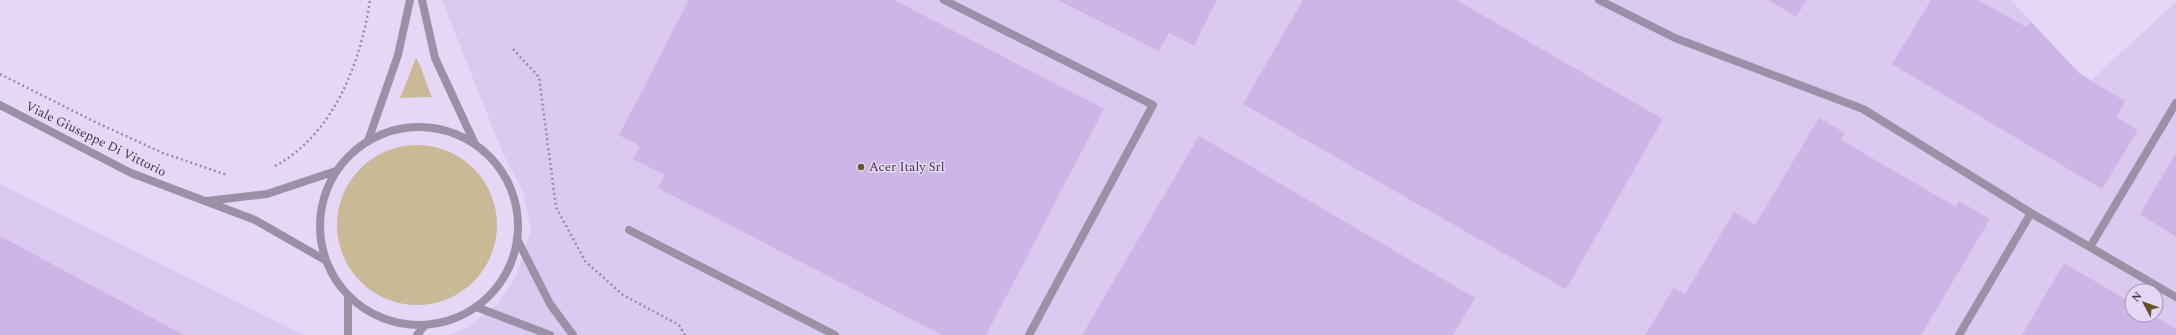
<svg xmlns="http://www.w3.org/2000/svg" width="2176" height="335" font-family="Spectral,serif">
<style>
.built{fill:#dbc9ef;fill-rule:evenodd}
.green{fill:#c9b996}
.building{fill:#cdb5e7}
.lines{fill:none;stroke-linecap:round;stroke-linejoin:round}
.path{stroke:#998ea4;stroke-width:2.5;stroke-dasharray:2 3;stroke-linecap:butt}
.service{stroke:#9b91a6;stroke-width:8}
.minor{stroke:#9b91a6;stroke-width:8}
.tertiary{stroke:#9b91a6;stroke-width:8}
.poi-dot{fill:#685423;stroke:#e6d7f7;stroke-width:1.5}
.labels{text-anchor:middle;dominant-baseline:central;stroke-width:3;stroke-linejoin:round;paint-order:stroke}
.street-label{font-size:13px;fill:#3e3844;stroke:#e6d7f7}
.poi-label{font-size:13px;fill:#3e3844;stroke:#e6d7f7;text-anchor:start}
</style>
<rect width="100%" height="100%" fill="#e6d7f7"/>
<path class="built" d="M442,0h1569l69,74 11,6 85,-78v333h-1728l17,-6 33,-25 17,-26 16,-47 -8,-40 -20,-37zM2132,291h24v24h-24z
M0,184l304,151h-304z"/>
<path class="green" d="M416,58c4,4 12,31 16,39l-32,1z
M337 225a80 80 0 1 1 160 0a80 80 0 1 1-160 0Z"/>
<path class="building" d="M689,0h205l210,109 -118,226h-44l-284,-147 7,-13 -32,-16 7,-13 -21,-11z
M1058,0h159l-23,46 -25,-13 -10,18z
M1303,0h153l207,119 -97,170 -323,-185z
M1768,0h39l-11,17z
M1931,0h47l48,27 5,-5 49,52 45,27 -9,16 22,13 -36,59 -210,-125z
M1819,118l26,15 -4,7 115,67 3,-6 31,18 -69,116h-276l29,-47 11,6 49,-82 21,13z
M1199,136l276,162 -22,37h-371z
M2176,153v84l-36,-23z
M0,236l184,99h-184z
M2064,263l68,40v12h20l24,14v6h-154z"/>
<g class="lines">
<path class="path" d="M513,49l26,28 17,130 29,54 38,34 56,30 6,10
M0,74l93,47 70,32 64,22
M275,166c59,-32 86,-104 95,-166"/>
<path class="service" d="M944,0l209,105 -124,230
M1599,0l76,38 188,71 168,104 145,84
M629,230l206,105
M2090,247l86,-144
M1959,335l72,-122"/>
<path class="minor" d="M0,105l131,68 124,47 70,40
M207,201l60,-7 69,-23
M517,239l33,65 23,31
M476,307l74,28"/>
<path class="tertiary" d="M422,0l13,58 40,86
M320 226a99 99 0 1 1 198 0a99 99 0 1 1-198 0Z
M368,141l30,-86 12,-55
M348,296v39
M417,335l8,-10"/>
</g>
<circle class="poi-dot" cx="861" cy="167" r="4"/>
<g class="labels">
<g class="street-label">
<text transform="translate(96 139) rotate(26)">Viale Giuseppe Di Vittorio</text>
</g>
<g class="poi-label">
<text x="869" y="167">Acer Italy Srl</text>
</g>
</g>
<g transform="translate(2144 303) rotate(311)"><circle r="19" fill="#e6d7f7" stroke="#a397af"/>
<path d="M0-3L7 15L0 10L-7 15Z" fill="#685423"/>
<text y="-6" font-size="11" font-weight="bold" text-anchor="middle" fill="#3e3844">N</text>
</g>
</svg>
